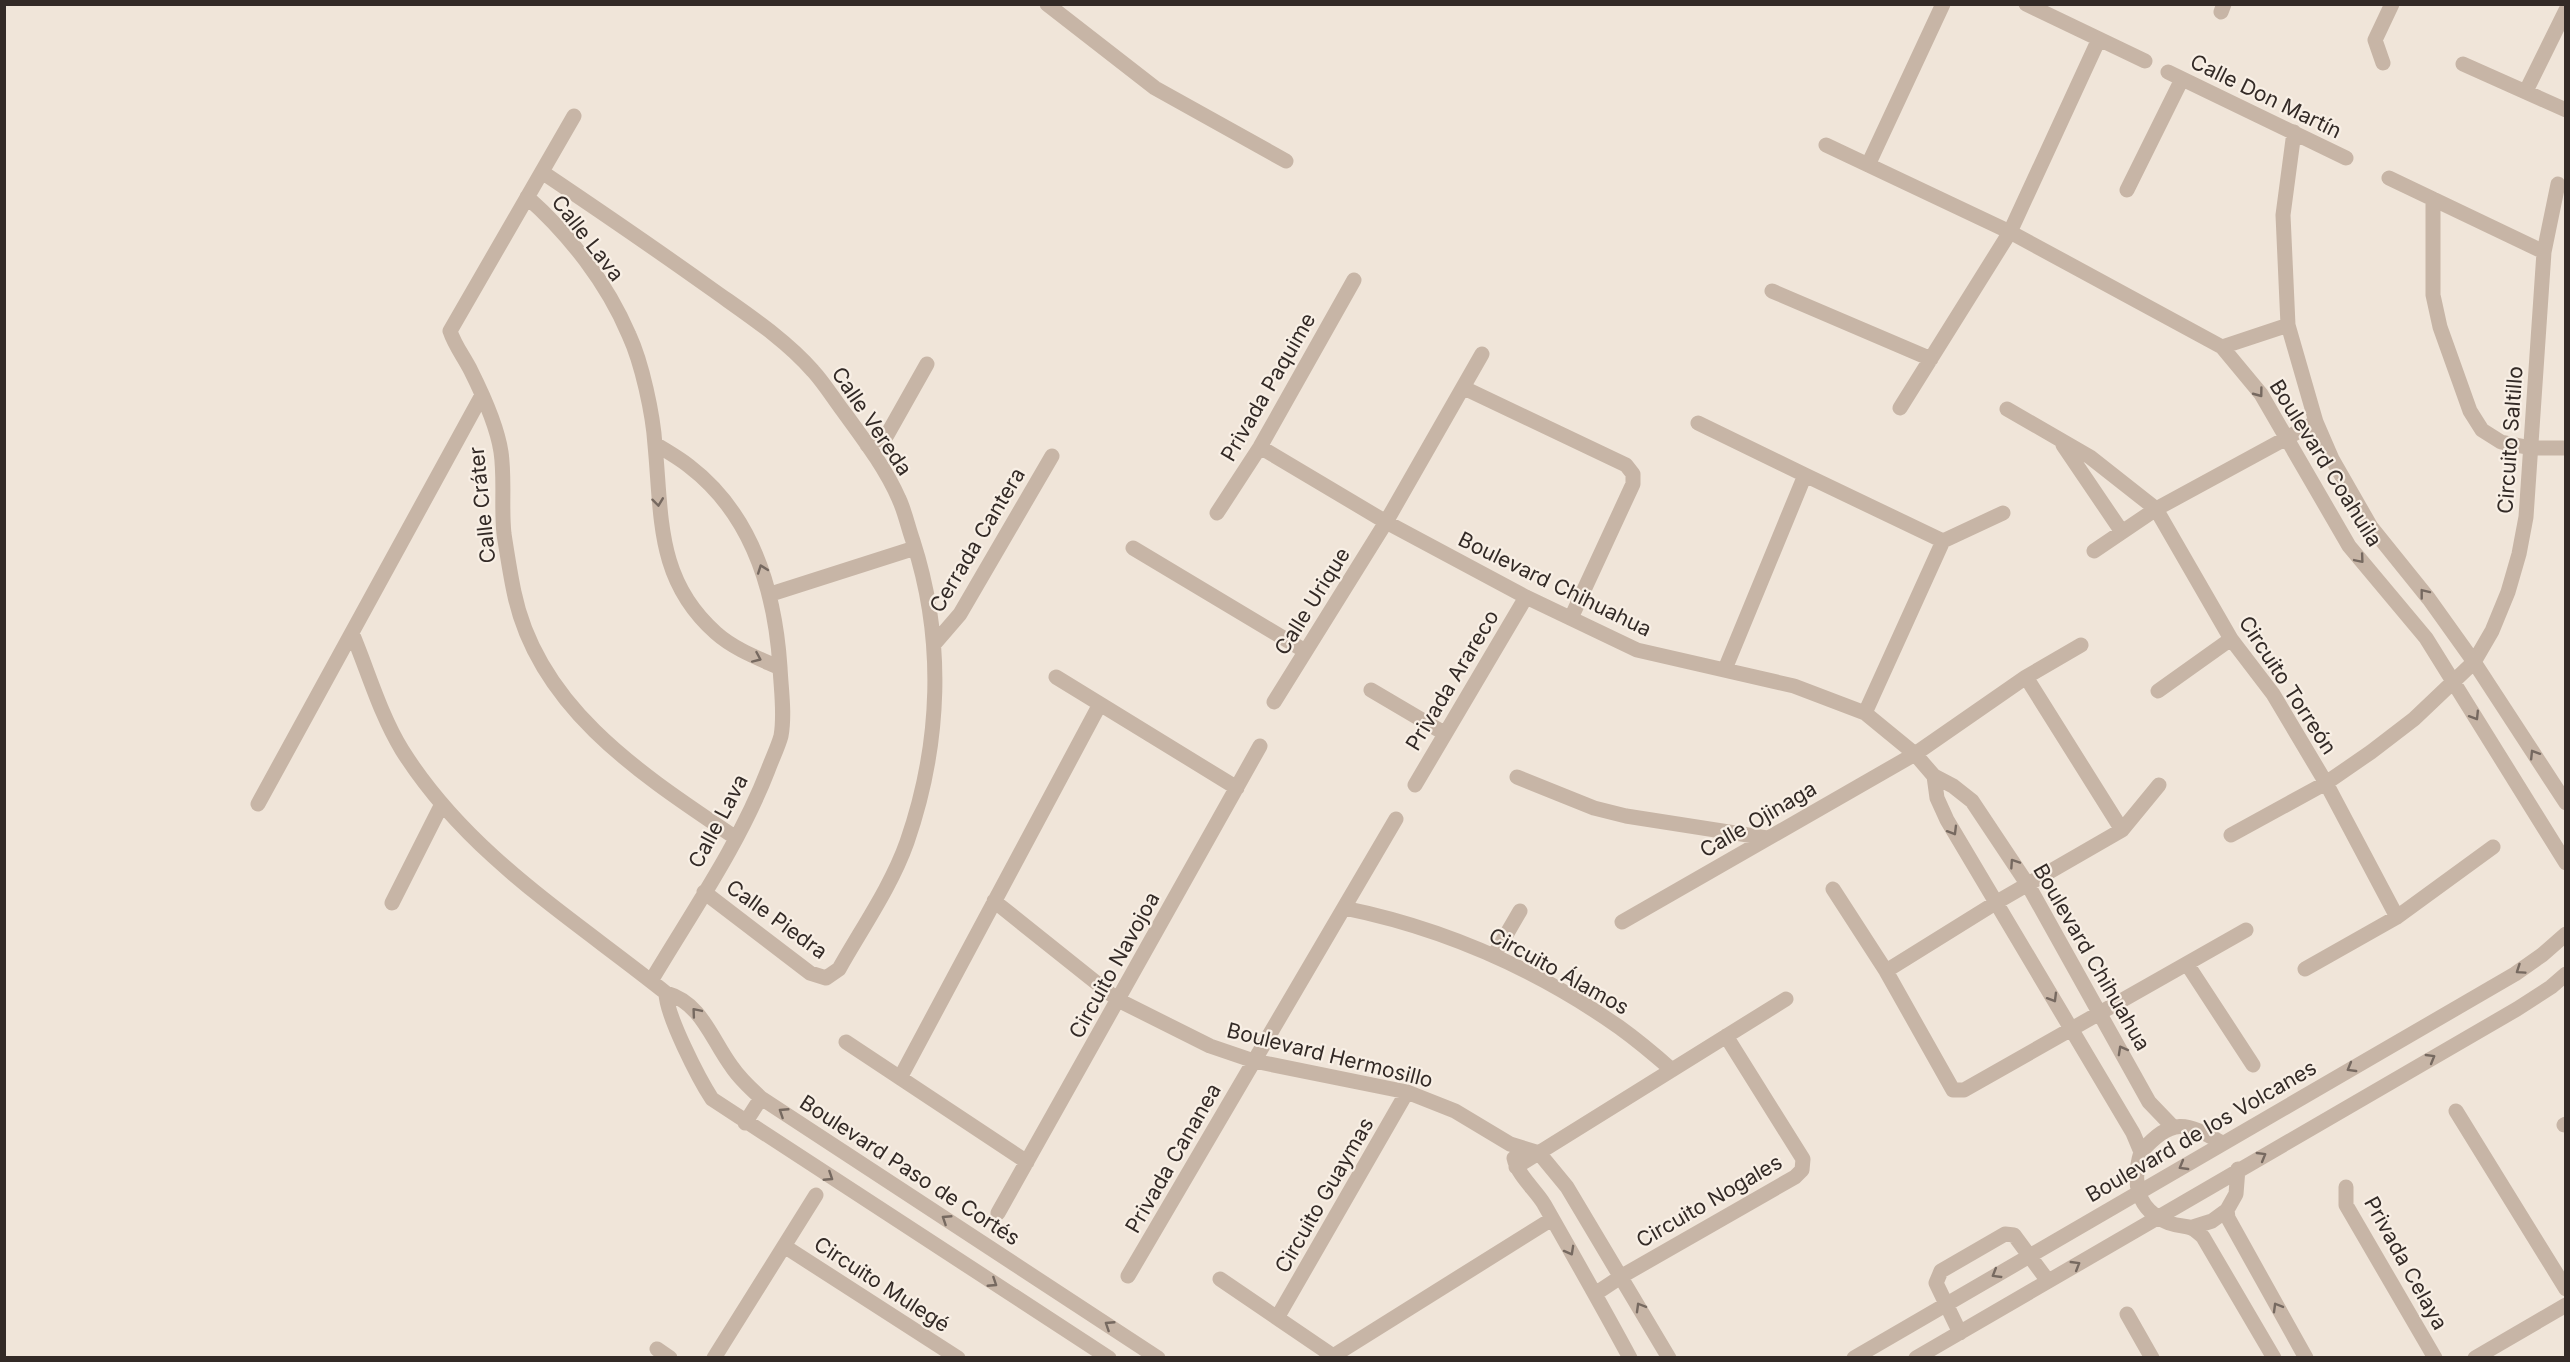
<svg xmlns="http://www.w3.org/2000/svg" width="2570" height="1362" font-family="Inter,sans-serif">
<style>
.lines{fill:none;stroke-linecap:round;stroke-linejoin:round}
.minor{stroke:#c7b5a6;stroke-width:15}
.oneway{stroke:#766960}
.labels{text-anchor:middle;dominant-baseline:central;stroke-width:4.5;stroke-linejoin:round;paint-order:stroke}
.street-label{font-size:21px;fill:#332a26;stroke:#f8efe5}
</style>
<rect width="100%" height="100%" fill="#f0e5d9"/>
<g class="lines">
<path class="minor" d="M1047,4l108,84 131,73
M2026,4l119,57
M2221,12l3,-8
M2383,63l-8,-23 17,-36
M2463,64l103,46
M2168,72l178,86
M2526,91l40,-81
M574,116l-124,215c5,15 14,26 21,40 12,24 26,54 30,81 4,27 0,55 3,82 3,19 6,39 10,58 24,117 130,184 222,246
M2294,132l-11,83 5,110 28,97 16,37 39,68 58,72 45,63 92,141
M1826,145l184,87 212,115 39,47 88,152 77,92 140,225
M1868,165l75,-161
M542,172c58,39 115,78 171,118 35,25 72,49 100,81 12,13 22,30 33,44 19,26 40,54 53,84 6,13 9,28 14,42 32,99 28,203 -6,301 -16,45 -45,86 -68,127l-13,9 -16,-5 -106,-81
M2389,178l155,74
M2127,190l55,-111
M527,197c42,37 80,86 102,138 13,28 24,79 26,110 7,72 1,135 61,188 18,16 42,25 64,35
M2433,199v96l7,32 30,84 12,19 19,12 30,6h35
M1772,291l159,68
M2222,347l66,-22
M1464,388l162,77 7,9v10l-62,134
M1900,408l110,-176 89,-193
M2007,409l83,48 66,52 75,130 42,55 53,89 71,134
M1698,423l107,52 -80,194
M867,445l20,-10 40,-71
M2063,445l59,87
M1260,447l126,75 140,75 111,53 157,36 71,27 50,41 19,22 19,10 19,15 56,84 121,217 24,25
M1805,475l138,66
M1217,513l43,-66 94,-167
M1133,548l172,103
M2094,551l62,-42 160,-87
M771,594l144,-46
M352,633c16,38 28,81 50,117 66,105 169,167 264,243 36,10 45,46 66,74 8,12 18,21 29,31l397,260
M935,643l25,-29 92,-158
M1056,677l181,111
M2026,677l96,153 37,-45
M1371,690l73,43
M2158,691l73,-52
M1274,702l112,-180 96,-168
M1865,713l78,-172 60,-28
M1934,776l3,22 10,22 186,313 8,19c-9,29 -5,58 28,71 17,6 19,-1 34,14l71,121
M1517,777l77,31 32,8 141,22
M1415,785l111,-188
M258,804l224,-409
M2231,835l95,-52 45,-31 43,-33 60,-57 18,-31 16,-39 11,-38 7,-37 18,-265 14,-68
M1833,889l53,82 67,119h11l282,-160
M994,901l124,99 92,46 44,15 153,31 48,19 55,33 29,9 28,34 102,171
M392,903l49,-97
M1344,908c99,20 192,61 275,119 18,13 36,28 53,43
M1622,922l293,-168 111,-77 55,-32
M1495,954l25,-43
M2187,964l66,101
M2305,969l92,-52 96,-70
M1886,971l111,-69 125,-72
M651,981c41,-69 88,-136 117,-211 4,-11 10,-23 13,-34 4,-22 0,-47 -1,-69 -5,-76 -27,-152 -91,-201 -10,-8 -22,-15 -34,-22
M666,993c0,22 33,86 46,106l397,259
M846,1042l181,120
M900,1078l200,-374
M2456,1111l110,178
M745,1123l16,-25
M2564,1125l2,-1
M2141,1152c31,-35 45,-30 81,-9
M1514,1158c4,18 21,31 30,46 29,51 58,102 86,154
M1516,1167l270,-168
M2238,1169l-2,25 -9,16 1,8 78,140
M2346,1187v18l89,153
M998,1213l262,-467
M2193,1227l19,-6 15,-11
M784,1246l174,112
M1128,1276l268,-457
M1220,1279l116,79
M1595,1294l27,-18 173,-99 7,-7 1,-11 -77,-123
M2127,1314l25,44
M1277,1318l130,-226
M1960,1333l-24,-50 5,-12 64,-37 9,1 34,46
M657,1349l13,9
M1333,1356l219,-137
M714,1358l102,-163
M1854,1358l661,-384 27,-19 24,-21
M1916,1358l601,-349 34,-22 15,-13
M2475,1358l91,-53"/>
</g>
<defs><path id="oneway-chevron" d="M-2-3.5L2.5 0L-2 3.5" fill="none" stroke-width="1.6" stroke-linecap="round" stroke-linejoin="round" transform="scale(1.5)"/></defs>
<g class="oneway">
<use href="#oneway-chevron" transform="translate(2259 393) rotate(53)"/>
<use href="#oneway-chevron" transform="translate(658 502) rotate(83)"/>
<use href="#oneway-chevron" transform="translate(2360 559) rotate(50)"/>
<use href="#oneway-chevron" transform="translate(762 569) rotate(-110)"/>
<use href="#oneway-chevron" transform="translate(2424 593) rotate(-128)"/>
<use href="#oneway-chevron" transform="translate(757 658) rotate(24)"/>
<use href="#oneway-chevron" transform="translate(2475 716) rotate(58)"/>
<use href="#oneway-chevron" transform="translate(2534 754) rotate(-122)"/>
<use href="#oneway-chevron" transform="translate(1953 831) rotate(59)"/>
<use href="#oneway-chevron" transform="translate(2014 863) rotate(-124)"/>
<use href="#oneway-chevron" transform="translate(2520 970) rotate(146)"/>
<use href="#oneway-chevron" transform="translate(2053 998) rotate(59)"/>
<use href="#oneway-chevron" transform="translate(696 1012) rotate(-130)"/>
<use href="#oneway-chevron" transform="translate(2122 1050) rotate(-119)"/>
<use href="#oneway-chevron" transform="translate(2431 1058) rotate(-30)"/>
<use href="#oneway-chevron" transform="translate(2351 1068) rotate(150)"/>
<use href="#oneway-chevron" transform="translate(783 1112) rotate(-147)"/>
<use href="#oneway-chevron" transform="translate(2262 1156) rotate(-30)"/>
<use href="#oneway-chevron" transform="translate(2183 1166) rotate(150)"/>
<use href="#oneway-chevron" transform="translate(829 1177) rotate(33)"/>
<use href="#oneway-chevron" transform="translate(946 1219) rotate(-147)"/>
<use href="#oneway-chevron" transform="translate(1570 1251) rotate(61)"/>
<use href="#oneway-chevron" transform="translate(2076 1265) rotate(-31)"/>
<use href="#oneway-chevron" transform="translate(1996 1274) rotate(149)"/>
<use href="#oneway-chevron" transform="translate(993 1283) rotate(33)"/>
<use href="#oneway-chevron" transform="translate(1640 1307) rotate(-120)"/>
<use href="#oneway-chevron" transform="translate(2277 1307) rotate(-120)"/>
<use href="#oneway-chevron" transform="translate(1109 1325) rotate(-147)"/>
</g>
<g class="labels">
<g class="street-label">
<text transform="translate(2266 96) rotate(26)">Calle Don Martín</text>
<text transform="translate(588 238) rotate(52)">Calle Lava</text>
<text transform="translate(1268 387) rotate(-60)">Privada Paquime</text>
<text transform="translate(872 421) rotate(56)">Calle Vereda</text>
<text transform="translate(2510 440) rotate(-86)">Circuito Saltillo</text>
<text transform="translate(2326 463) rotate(58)">Boulevard Coahuila</text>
<text transform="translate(482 505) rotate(-96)">Calle Cráter</text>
<text transform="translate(977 540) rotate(-59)">Cerrada Cantera</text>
<text transform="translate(1555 584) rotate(26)">Boulevard Chihuahua</text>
<text transform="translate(1312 601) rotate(-58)">Calle Urique</text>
<text transform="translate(1452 680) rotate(-59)">Privada Arareco</text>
<text transform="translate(2288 685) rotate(57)">Circuito Torreón</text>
<text transform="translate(1758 819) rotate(-30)">Calle Ojinaga</text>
<text transform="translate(718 821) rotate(-62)">Calle Lava</text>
<text transform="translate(777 919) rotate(36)">Calle Piedra</text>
<text transform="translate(2092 957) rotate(60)">Boulevard Chihuahua</text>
<text transform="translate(1114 965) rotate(-61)">Circuito Navojoa</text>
<text transform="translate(1559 971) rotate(29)">Circuito Álamos</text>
<text transform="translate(1330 1055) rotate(14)">Boulevard Hermosillo</text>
<text transform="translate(2201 1131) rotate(-30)">Boulevard de los Volcanes</text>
<text transform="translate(1173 1158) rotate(-60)">Privada Cananea</text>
<text transform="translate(910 1170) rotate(33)">Boulevard Paso de Cortés</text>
<text transform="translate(1324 1195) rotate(-60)">Circuito Guaymas</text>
<text transform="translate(1709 1201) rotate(-30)">Circuito Nogales</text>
<text transform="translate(2406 1263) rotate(61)">Privada Celaya</text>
<text transform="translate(882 1284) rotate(33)">Circuito Mulegé</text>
</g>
</g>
<rect width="2570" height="1362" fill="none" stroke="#332a26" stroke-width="12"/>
</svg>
